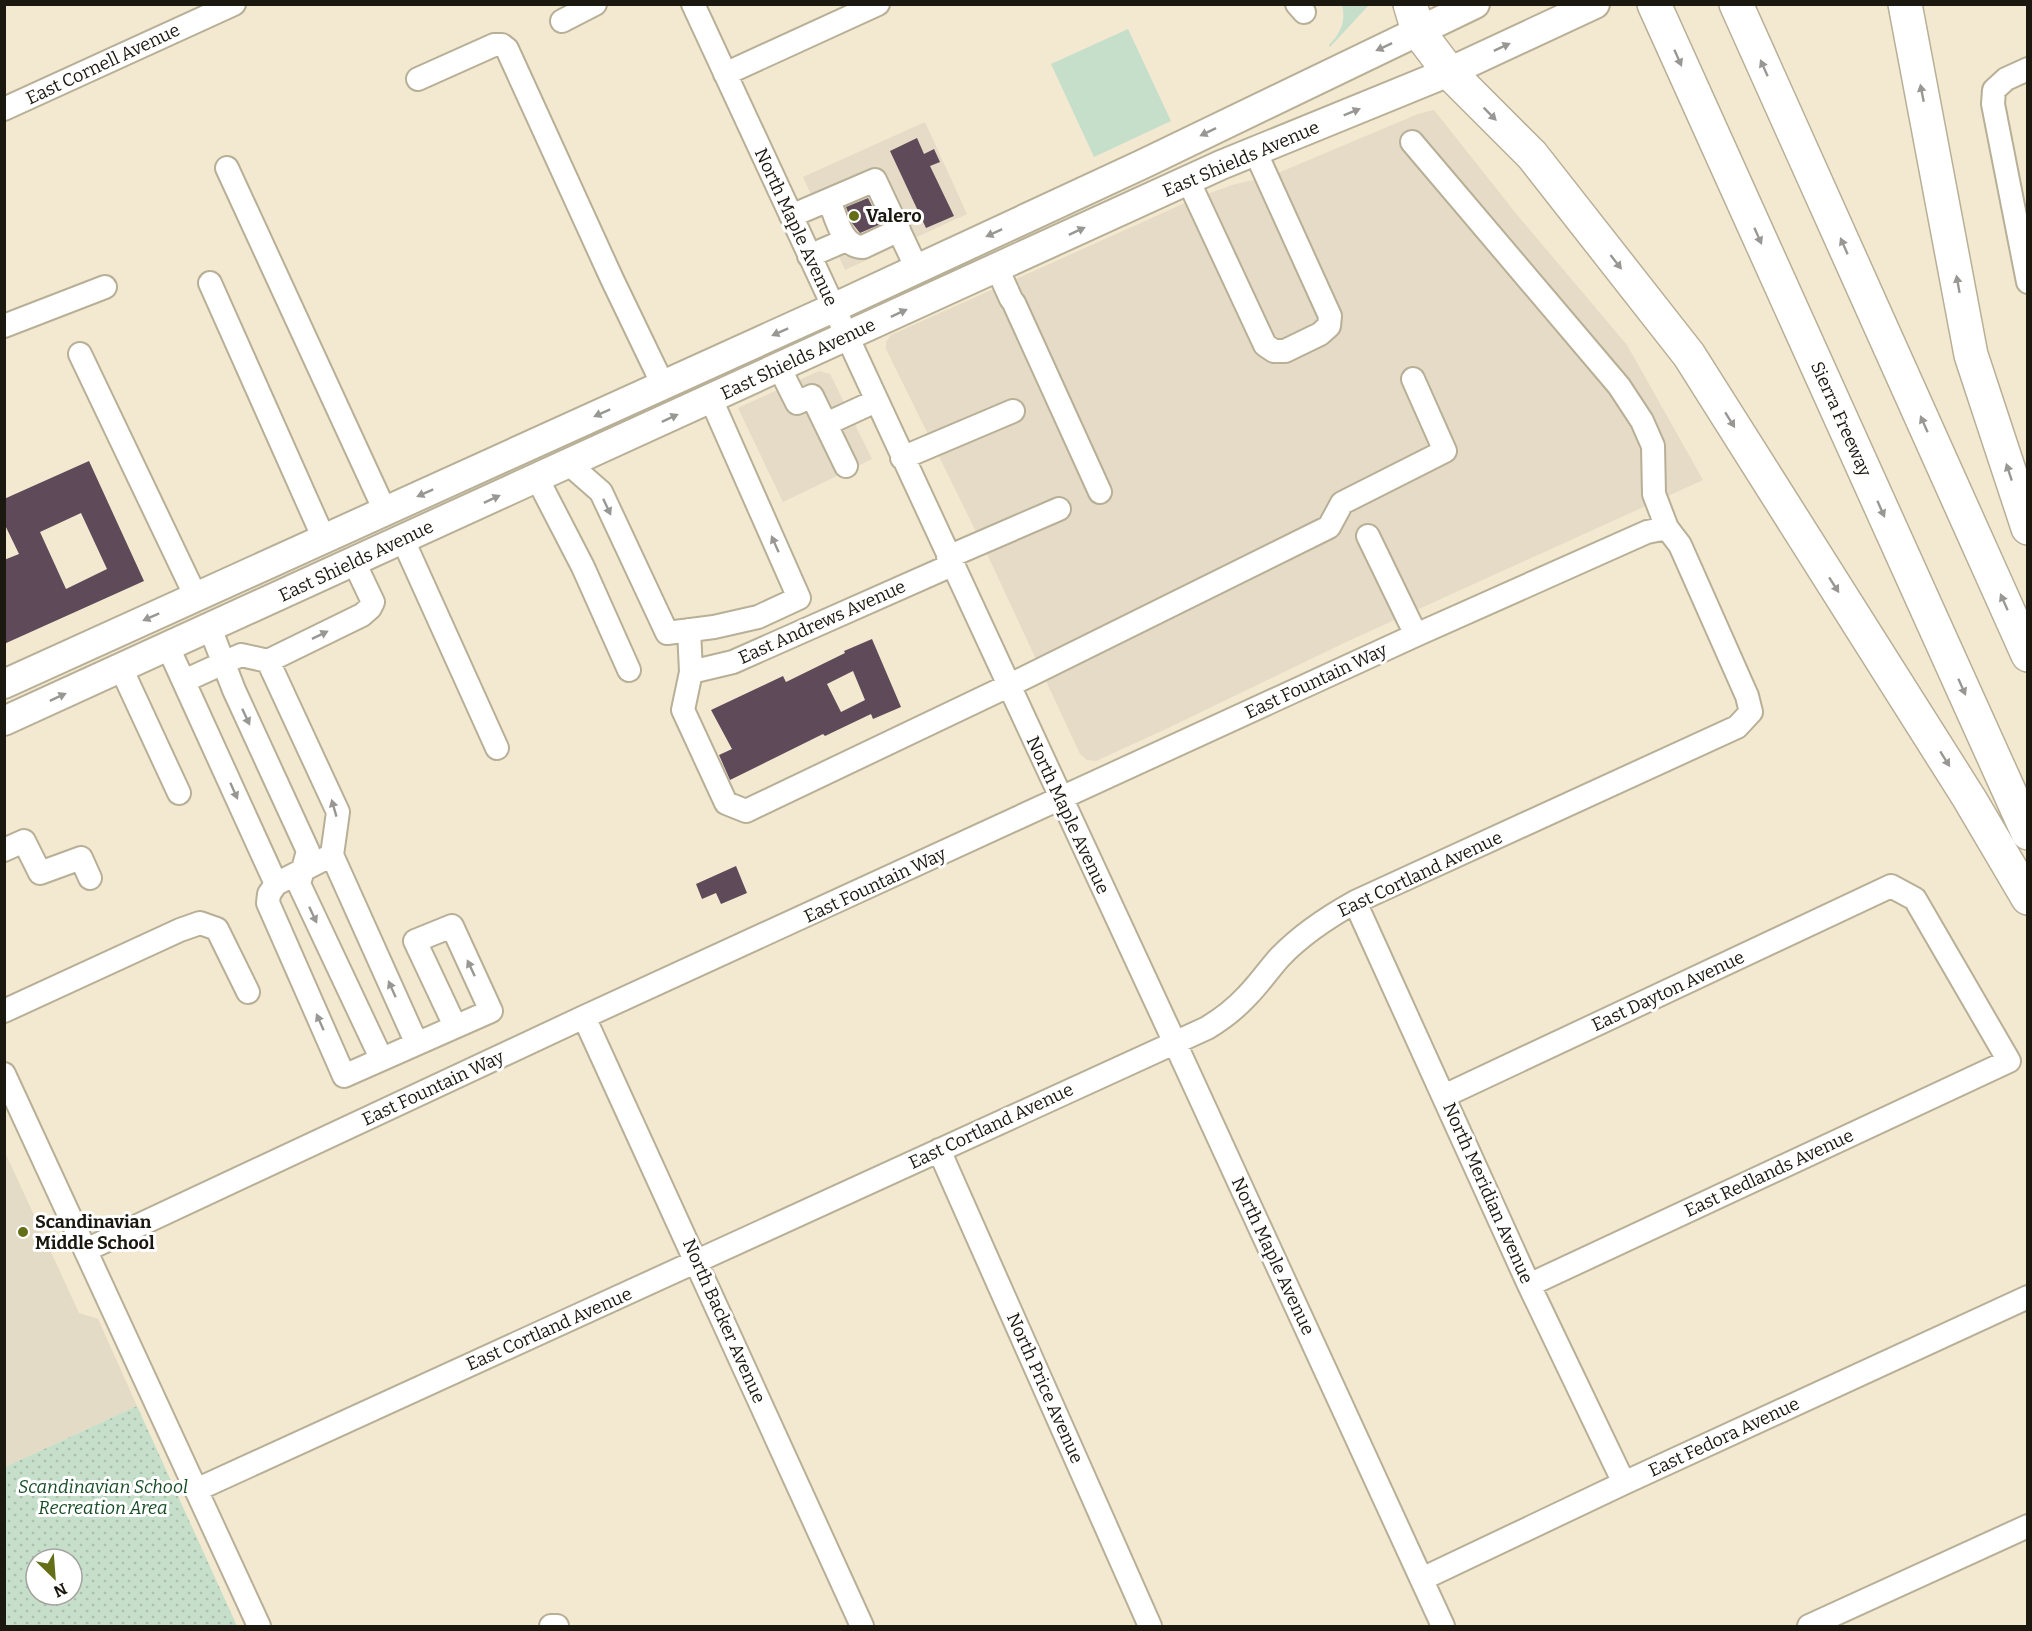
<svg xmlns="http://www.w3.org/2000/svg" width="2032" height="1631" font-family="Bitter,serif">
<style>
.commercial{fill:#e5dbc6}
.education{fill:#e4dbc6}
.grass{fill:#c6dfca}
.park{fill:url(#park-dots);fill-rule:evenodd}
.building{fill:#5e4a59;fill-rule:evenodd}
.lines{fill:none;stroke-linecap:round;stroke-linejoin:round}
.minor-casing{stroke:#b8af97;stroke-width:26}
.major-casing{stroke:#b8af97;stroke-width:32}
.highway-casing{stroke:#b8af97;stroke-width:36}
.minor{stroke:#fff;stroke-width:22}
.major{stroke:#fff;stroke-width:28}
.highway{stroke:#fff;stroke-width:33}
.oneway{fill:#989793}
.poi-dot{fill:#646e16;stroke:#fff;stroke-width:2}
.labels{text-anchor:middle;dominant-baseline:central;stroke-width:6;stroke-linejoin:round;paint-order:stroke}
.street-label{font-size:18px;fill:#1b180f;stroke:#fff}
.poi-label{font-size:18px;font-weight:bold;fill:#1b180f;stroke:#fff;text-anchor:start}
.park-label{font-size:18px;font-style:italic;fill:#154c24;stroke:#fff}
</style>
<defs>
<pattern id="park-dots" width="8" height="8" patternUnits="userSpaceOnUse" patternTransform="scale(1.5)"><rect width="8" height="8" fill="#c6dfca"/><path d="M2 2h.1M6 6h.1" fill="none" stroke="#aabfac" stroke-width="1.8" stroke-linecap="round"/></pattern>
</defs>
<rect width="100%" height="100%" fill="#f3e9d0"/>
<path class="commercial" d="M1434,110l84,106 109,129 76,135 -359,163 -176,85 -72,33 -9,-1 -7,-6 -92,-198 -102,-207v-7l5,-7 303,-136 38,-14 39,-9 147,-62z
M925,122l42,92 -122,56 -42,-93z
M819,371l11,3 42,85 -89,43 -45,-94z"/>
<path class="education" d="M4,1150l75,163 19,6 39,87 -132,61z"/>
<path class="grass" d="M1342,5h27l-39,42 -1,-2c12,-12 17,-24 13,-40z
M1128,29l43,92 -77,36 -43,-93z"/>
<path class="park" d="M137,1406l100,220h-232v-159zM36,1559h36v36h-36z"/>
<path class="building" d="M917,138l7,16 10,-5 6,13 -10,4 24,50 -28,12 -36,-77z
M868,198l13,26 -21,9 -8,-10 -6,-16z
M89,461l55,120 -140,63v-84l15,-6 -15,-31v-24zM81,513l26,56 -41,20 -26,-57z
M872,639l29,68 -28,12 -2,-5 -46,22 -2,-2 -93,46 -11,-25 13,-6 -21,-39 72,-34 3,6 59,-29 -1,-2zM853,671l12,29 -24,12 -14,-28z
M736,866l11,27 -26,11 -5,-11 -14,6 -6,-15z"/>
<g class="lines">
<defs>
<path id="minor" d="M693,4l482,1039 268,583
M1297,4l7,8
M562,21l33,-17
M2028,69l-22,10 -12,11 -1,14 35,178
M725,74l153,-70
M418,79l76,-34h8l5,4 105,230 51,106
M4,109l230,-105
M227,168l158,343
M1188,180l77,165 9,6h11l35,-17 9,-8 1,-10 -75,-165
M829,200c7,16 12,47 34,47l36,-17
M791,216l84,-36 42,89
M809,256l37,-16
M997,268l14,31
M210,283l114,256
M1014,303l86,189
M4,326l101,-39
M80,354l116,243
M779,367l18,36 15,-7 34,70
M826,424l50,-23
M902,458l111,-47
M569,464l32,28 66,141 47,-6 44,-10 41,-19 -88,-199
M537,478l46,89 46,103
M1368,536l48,99
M403,540l94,208
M948,557l111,-48
M210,628l24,62 74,161 -9,33 82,174
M689,630l2,42 -8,38 43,93 20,8 262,-125 321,-159 13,-24 103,-52 -32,-72
M168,647l108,237
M268,661l94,-46 8,-7 3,-6 -19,-40
M121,668l58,125
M691,672l42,-10 219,-97
M184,681l57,-26 27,6 70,151 -6,43 84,187
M4,850l20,-9 16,32 41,-15 9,20
M332,855l-56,29 -7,10 -1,9 76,173 147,-65 -39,-85 -37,15 40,85
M1355,902l174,383 95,198
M4,1011l176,-81 20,-7 17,6 31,63
M584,1017l278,609
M4,1074l255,552
M1444,1096l447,-210 24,13 94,162 -480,224
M939,1150l211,476
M86,1250l498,-233 832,-382 231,-103 20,-4
M196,1490l1011,-462c15,-9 28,-19 40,-32 12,-12 22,-27 33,-39 22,-23 48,-40 75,-55l382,-175 14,-15 -4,-16 -67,-151 -13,-17 -13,-34 -1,-48 -11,-25 -23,-35 -207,-244
M1422,1579l202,-96 404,-186
M551,1626h6
M1809,1626l219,-100"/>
<path id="major" d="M4,684l829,-376 310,-144 332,-160
M4,721l1217,-556 228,-93 146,-68"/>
<path id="highway" d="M1410,4l8,27 31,41 83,83 157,200 280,443 59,100
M1654,4l374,829
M1736,4l292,651
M1905,4l66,351 57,173"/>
</defs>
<use href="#minor" class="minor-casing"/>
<use href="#major" class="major-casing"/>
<use href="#highway" class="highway-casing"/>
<use href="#minor" class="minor"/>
<use href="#major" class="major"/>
<use href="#highway" class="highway"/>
</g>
<defs><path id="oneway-solid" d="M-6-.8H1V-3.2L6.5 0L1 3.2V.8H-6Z" transform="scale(1.5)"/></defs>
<g class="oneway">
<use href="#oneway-solid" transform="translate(1384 47) rotate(155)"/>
<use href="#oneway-solid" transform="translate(1502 47) rotate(-25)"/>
<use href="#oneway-solid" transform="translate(1678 58) rotate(66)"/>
<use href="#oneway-solid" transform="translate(1764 68) rotate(-114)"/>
<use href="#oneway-solid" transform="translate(1922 93) rotate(-101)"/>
<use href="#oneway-solid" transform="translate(1352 112) rotate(-22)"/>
<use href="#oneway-solid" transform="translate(1490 114) rotate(45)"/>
<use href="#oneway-solid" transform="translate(1208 132) rotate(154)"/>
<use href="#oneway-solid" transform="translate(1077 231) rotate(-25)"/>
<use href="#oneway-solid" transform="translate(994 233) rotate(155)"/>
<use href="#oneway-solid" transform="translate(1758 236) rotate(66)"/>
<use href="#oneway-solid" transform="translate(1844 246) rotate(-114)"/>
<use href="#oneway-solid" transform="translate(1616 262) rotate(52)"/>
<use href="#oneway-solid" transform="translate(1958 284) rotate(-100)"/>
<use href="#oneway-solid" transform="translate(899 313) rotate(-25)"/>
<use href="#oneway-solid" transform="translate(780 332) rotate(156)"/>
<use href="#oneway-solid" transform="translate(602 413) rotate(156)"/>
<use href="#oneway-solid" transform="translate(670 418) rotate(-25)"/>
<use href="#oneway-solid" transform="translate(1730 420) rotate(58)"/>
<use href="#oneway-solid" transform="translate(1924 424) rotate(-114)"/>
<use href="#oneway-solid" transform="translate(2009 472) rotate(-108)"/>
<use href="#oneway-solid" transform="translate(425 493) rotate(156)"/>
<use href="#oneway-solid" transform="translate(492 499) rotate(-25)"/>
<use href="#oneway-solid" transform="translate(607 507) rotate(65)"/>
<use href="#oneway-solid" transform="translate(1881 509) rotate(66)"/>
<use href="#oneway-solid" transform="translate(775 544) rotate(-114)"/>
<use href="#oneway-solid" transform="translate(1834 585) rotate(57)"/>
<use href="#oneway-solid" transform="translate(2004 602) rotate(-114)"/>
<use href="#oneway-solid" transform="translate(151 617) rotate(156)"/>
<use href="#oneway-solid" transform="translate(320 635) rotate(-26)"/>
<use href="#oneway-solid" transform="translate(1962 687) rotate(66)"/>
<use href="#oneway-solid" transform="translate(58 697) rotate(-25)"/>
<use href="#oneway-solid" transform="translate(246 717) rotate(65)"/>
<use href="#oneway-solid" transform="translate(1945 759) rotate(58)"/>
<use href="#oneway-solid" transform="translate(234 791) rotate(66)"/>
<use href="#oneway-solid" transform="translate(334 808) rotate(-106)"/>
<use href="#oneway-solid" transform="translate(313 915) rotate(65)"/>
<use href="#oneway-solid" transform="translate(471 968) rotate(-115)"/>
<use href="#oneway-solid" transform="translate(392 989) rotate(-114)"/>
<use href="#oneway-solid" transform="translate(320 1022) rotate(-114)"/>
</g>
<g class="poi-dot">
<circle cx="854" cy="216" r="6"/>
<circle cx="23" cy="1232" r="6"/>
</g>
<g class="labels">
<g class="street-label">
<text transform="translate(103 64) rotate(-25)">East Cornell Avenue</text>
<text transform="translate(1241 159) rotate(-23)">East Shields Avenue</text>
<text transform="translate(796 227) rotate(65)">North Maple Avenue</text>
<text transform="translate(798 359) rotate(-25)">East Shields Avenue</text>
<text transform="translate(1841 419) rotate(66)">Sierra Freeway</text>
<text transform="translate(356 561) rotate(-25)">East Shields Avenue</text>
<text transform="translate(822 622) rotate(-24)">East Andrews Avenue</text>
<text transform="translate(1316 681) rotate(-25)">East Fountain Way</text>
<text transform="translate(1068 815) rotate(65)">North Maple Avenue</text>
<text transform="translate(1420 874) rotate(-25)">East Cortland Avenue</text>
<text transform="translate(875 885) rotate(-25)">East Fountain Way</text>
<text transform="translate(1668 991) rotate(-25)">East Dayton Avenue</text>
<text transform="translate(433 1088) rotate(-25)">East Fountain Way</text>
<text transform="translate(991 1126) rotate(-25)">East Cortland Avenue</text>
<text transform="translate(1769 1173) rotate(-25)">East Redlands Avenue</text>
<text transform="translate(1488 1193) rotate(66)">North Meridian Avenue</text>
<text transform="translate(1273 1256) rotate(65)">North Maple Avenue</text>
<text transform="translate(724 1321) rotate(66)">North Backer Avenue</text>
<text transform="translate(549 1329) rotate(-24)">East Cortland Avenue</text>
<text transform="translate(1045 1388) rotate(66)">North Price Avenue</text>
<text transform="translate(1724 1437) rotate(-25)">East Fedora Avenue</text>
</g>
<g class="poi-label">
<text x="866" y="216">Valero</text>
<text x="35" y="1222">Scandinavian<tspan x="35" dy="21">Middle School</tspan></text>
</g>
<g class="park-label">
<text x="103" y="1487">Scandinavian School<tspan x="103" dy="21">Recreation Area</tspan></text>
</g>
</g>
<rect width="2032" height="1631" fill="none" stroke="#1b180f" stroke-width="12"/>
<g transform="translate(54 1577) rotate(155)"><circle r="28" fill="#ffffff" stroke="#a4a39f" stroke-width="1.5"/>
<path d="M0-4.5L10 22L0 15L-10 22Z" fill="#646e16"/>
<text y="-9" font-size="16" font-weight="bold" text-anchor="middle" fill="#1b180f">N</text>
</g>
</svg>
